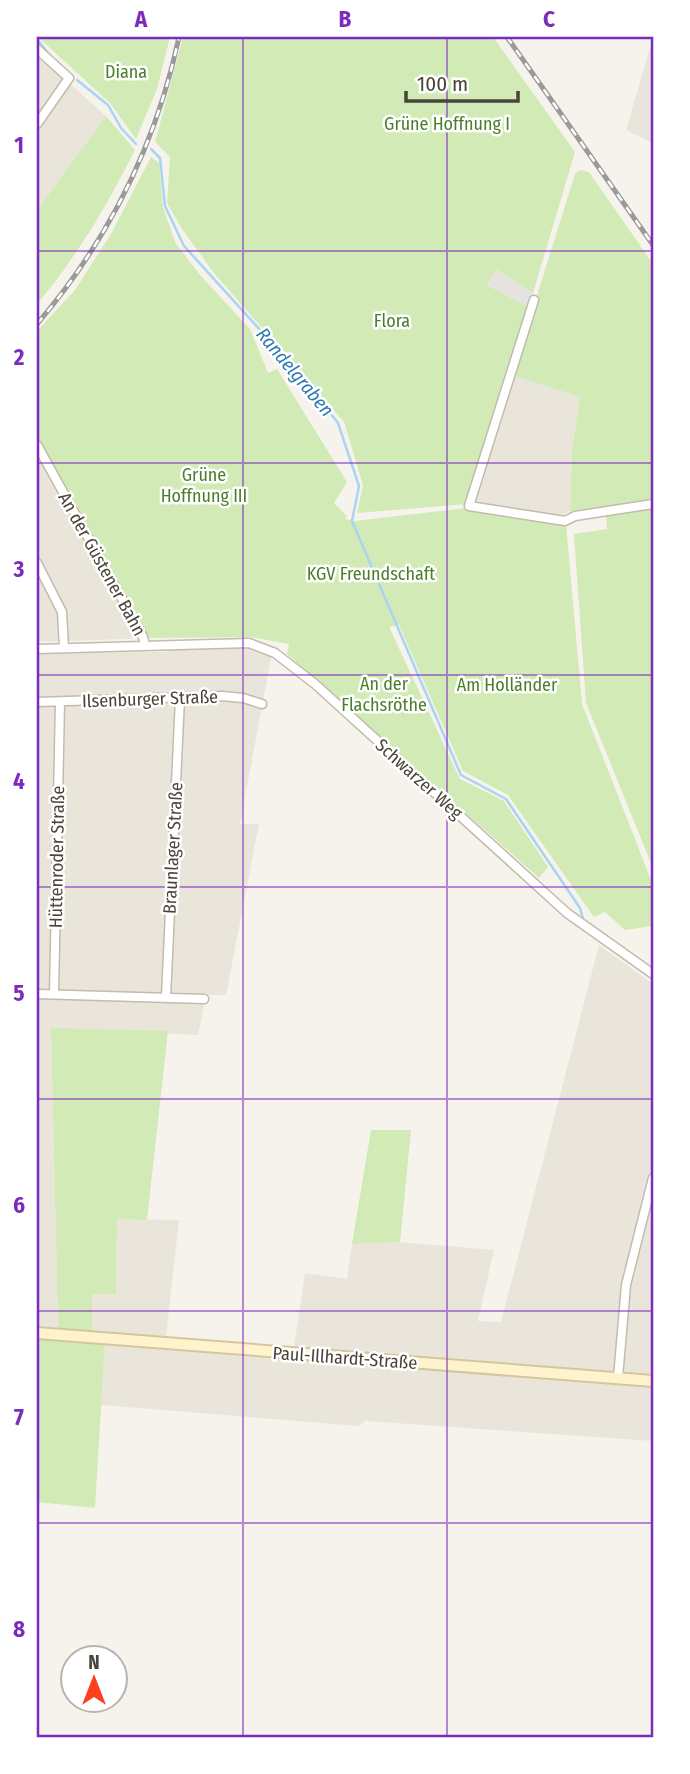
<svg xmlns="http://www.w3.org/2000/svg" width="690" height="1774" font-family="'Fira Sans Condensed',sans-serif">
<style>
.residential{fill:#eae5da}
.green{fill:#d2eab5}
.parking{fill:#e5e3e0}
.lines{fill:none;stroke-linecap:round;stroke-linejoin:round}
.stream{stroke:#a9d4f2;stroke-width:2.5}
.street-casing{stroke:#c2bbae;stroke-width:11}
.secondary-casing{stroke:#d6c79b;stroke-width:14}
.street{stroke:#fff;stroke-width:8}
.secondary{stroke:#fff3cd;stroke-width:10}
.rail-casing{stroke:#9a9a9a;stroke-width:5}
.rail{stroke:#fff;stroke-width:2.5;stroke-dasharray:8;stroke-linecap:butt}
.grid{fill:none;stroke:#7b2cbf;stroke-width:2;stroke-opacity:0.55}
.labels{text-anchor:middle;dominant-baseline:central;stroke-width:5;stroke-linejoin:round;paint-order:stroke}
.park-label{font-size:18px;fill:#4a7f2a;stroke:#fff}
.street-label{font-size:18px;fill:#4b4439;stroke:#fff}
.water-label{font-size:19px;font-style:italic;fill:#2e7ab2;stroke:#fff}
.neatline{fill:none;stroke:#7b2cbf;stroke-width:2.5}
.grid-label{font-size:23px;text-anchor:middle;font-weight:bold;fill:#7b2cbf}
</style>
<rect width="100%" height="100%" fill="#f6f3ec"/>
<path class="residential" d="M653,37v106l-27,-13z
M37,54l69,62 -69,94z
M512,375l68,22 -8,53 -2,61 -10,5 -93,-12z
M37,437l108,194 7,7 -115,4z
M249,643l23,10 -32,171h19l-33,171h-20l-8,40 -147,-7 7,300 -21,-2v-673l130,-1v-7z
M599,945l54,39v457l-288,-20 -6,5 -258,-21 4,-63 187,19 13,-88 42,6 5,-35 48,-2 94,8 -16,71 23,1z
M117,1219l62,1 -13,117 -74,-6v-38l24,1z"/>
<path class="green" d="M38,37h132l-13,52 -21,50 -26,-36z
M183,37h310l82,115 -42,141 -37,-23 -9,15 42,22 -62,197 -110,9 6,-28 -19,-63 -130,-149 -32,-44 -15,-26 3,-46 -15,-15z
M106,116l29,34c-28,55 -58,107 -98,154v-94z
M151,157l8,6 4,44 12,35 24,32 51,55 18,44 9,-4 70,113 -13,21 13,13 -2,3 10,2 111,-13 100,16 16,180 71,181v41l-28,4 -20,-18 -11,5 -86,-122 -45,-24 -64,-146 -10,2 71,152 44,22 44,66 -9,11 -252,-224 2,-10 -38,-7 -99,1 -7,-7 -108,-194v-106l38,-41 36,-56z
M580,170l9,2 64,92v237l-83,10 2,-61 8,-53 -68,-22 63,-201z
M653,507v361l-67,-165 -12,-169 33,-5 -1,-15z
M51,1028l117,3 -21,189 -30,-1 -1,75h-24v37l-34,-3z
M371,1130h40l-11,112 -48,2z
M37,1337l68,5 -10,166 -58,-6z"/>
<path class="parking" d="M496,269l37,24 -4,14 -42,-22z"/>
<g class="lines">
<path class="stream" d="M37,39l15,19
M77,80l31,25 13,23 15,16
M151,149l9,9 5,48 19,40 109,120 45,57 21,63 -7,35 109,254 45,24 74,109 4,14
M583,928l39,29
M636,967l17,12"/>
<defs>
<path id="street" d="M37,49l32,29 -32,46
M534,300l-65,206 96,15 10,-5 78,-12
M37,445l106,192 2,9
M37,563l25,49 2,36
M37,649l212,-6 26,10 40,31 252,229 86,61
M37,702l185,-6 21,2 19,6
M37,994l167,5
M54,994l6,-292
M166,997l14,-299
M618,1378l8,-93 27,-107"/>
<path id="secondary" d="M37,1333l616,48"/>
</defs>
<use href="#street" class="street-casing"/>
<use href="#secondary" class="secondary-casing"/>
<use href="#street" class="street"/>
<use href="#secondary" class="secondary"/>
<defs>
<path id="rail" d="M507,37l146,208
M37,324c71,-83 119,-179 142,-287"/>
</defs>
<use href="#rail" class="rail-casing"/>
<use href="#rail" class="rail"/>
</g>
<path class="grid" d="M243,37v1700M447,37v1700M37,251h616M37,463h616M37,675h616M37,887h616M37,1099h616M37,1311h616M37,1523h616"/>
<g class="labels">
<g class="park-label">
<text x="126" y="72">Diana</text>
<text x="447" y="124">Grüne Hoffnung I</text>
<text x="392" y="321">Flora</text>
<text x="204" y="475">Grüne<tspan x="204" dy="21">Hoffnung III</tspan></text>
<text x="371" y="574">KGV Freundschaft</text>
<text x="384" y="684">An der<tspan x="384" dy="21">Flachsröthe</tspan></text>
<text x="507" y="685">Am Holländer</text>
</g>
<g class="street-label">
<text transform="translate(102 564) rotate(61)">An der Güstener Bahn</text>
<text transform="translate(150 699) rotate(-2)">Ilsenburger Straße</text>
<text transform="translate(419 779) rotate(42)">Schwarzer Weg</text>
<text transform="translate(173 848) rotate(-87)">Braunlager Straße</text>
<text transform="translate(57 857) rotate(-89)">Hüttenroder Straße</text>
<text transform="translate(345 1358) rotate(4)">Paul-Illhardt-Straße</text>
</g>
<g class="water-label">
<text transform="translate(295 372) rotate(50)">Randelgraben</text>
</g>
</g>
<rect width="690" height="1774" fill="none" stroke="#ffffff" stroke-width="77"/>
<g transform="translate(94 1679)"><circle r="33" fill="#ffffff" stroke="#b7b4b0" stroke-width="2"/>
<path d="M0-5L12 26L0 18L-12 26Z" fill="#fc3f1d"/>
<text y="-10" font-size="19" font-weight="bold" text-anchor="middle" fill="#4b4439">N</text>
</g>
<path d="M406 91v10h112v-10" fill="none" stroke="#4b4439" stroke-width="3.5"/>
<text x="417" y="91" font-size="21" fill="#4b4439" stroke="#ffffff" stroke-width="5" paint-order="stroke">100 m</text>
<rect x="38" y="38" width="614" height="1698" class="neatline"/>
<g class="grid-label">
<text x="141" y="27">A</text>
<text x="345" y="27">B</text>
<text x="549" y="27">C</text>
<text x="19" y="153">1</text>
<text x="19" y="365">2</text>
<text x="19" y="577">3</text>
<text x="19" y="789">4</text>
<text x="19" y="1001">5</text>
<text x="19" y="1213">6</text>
<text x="19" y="1425">7</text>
<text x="19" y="1637">8</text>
</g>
</svg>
